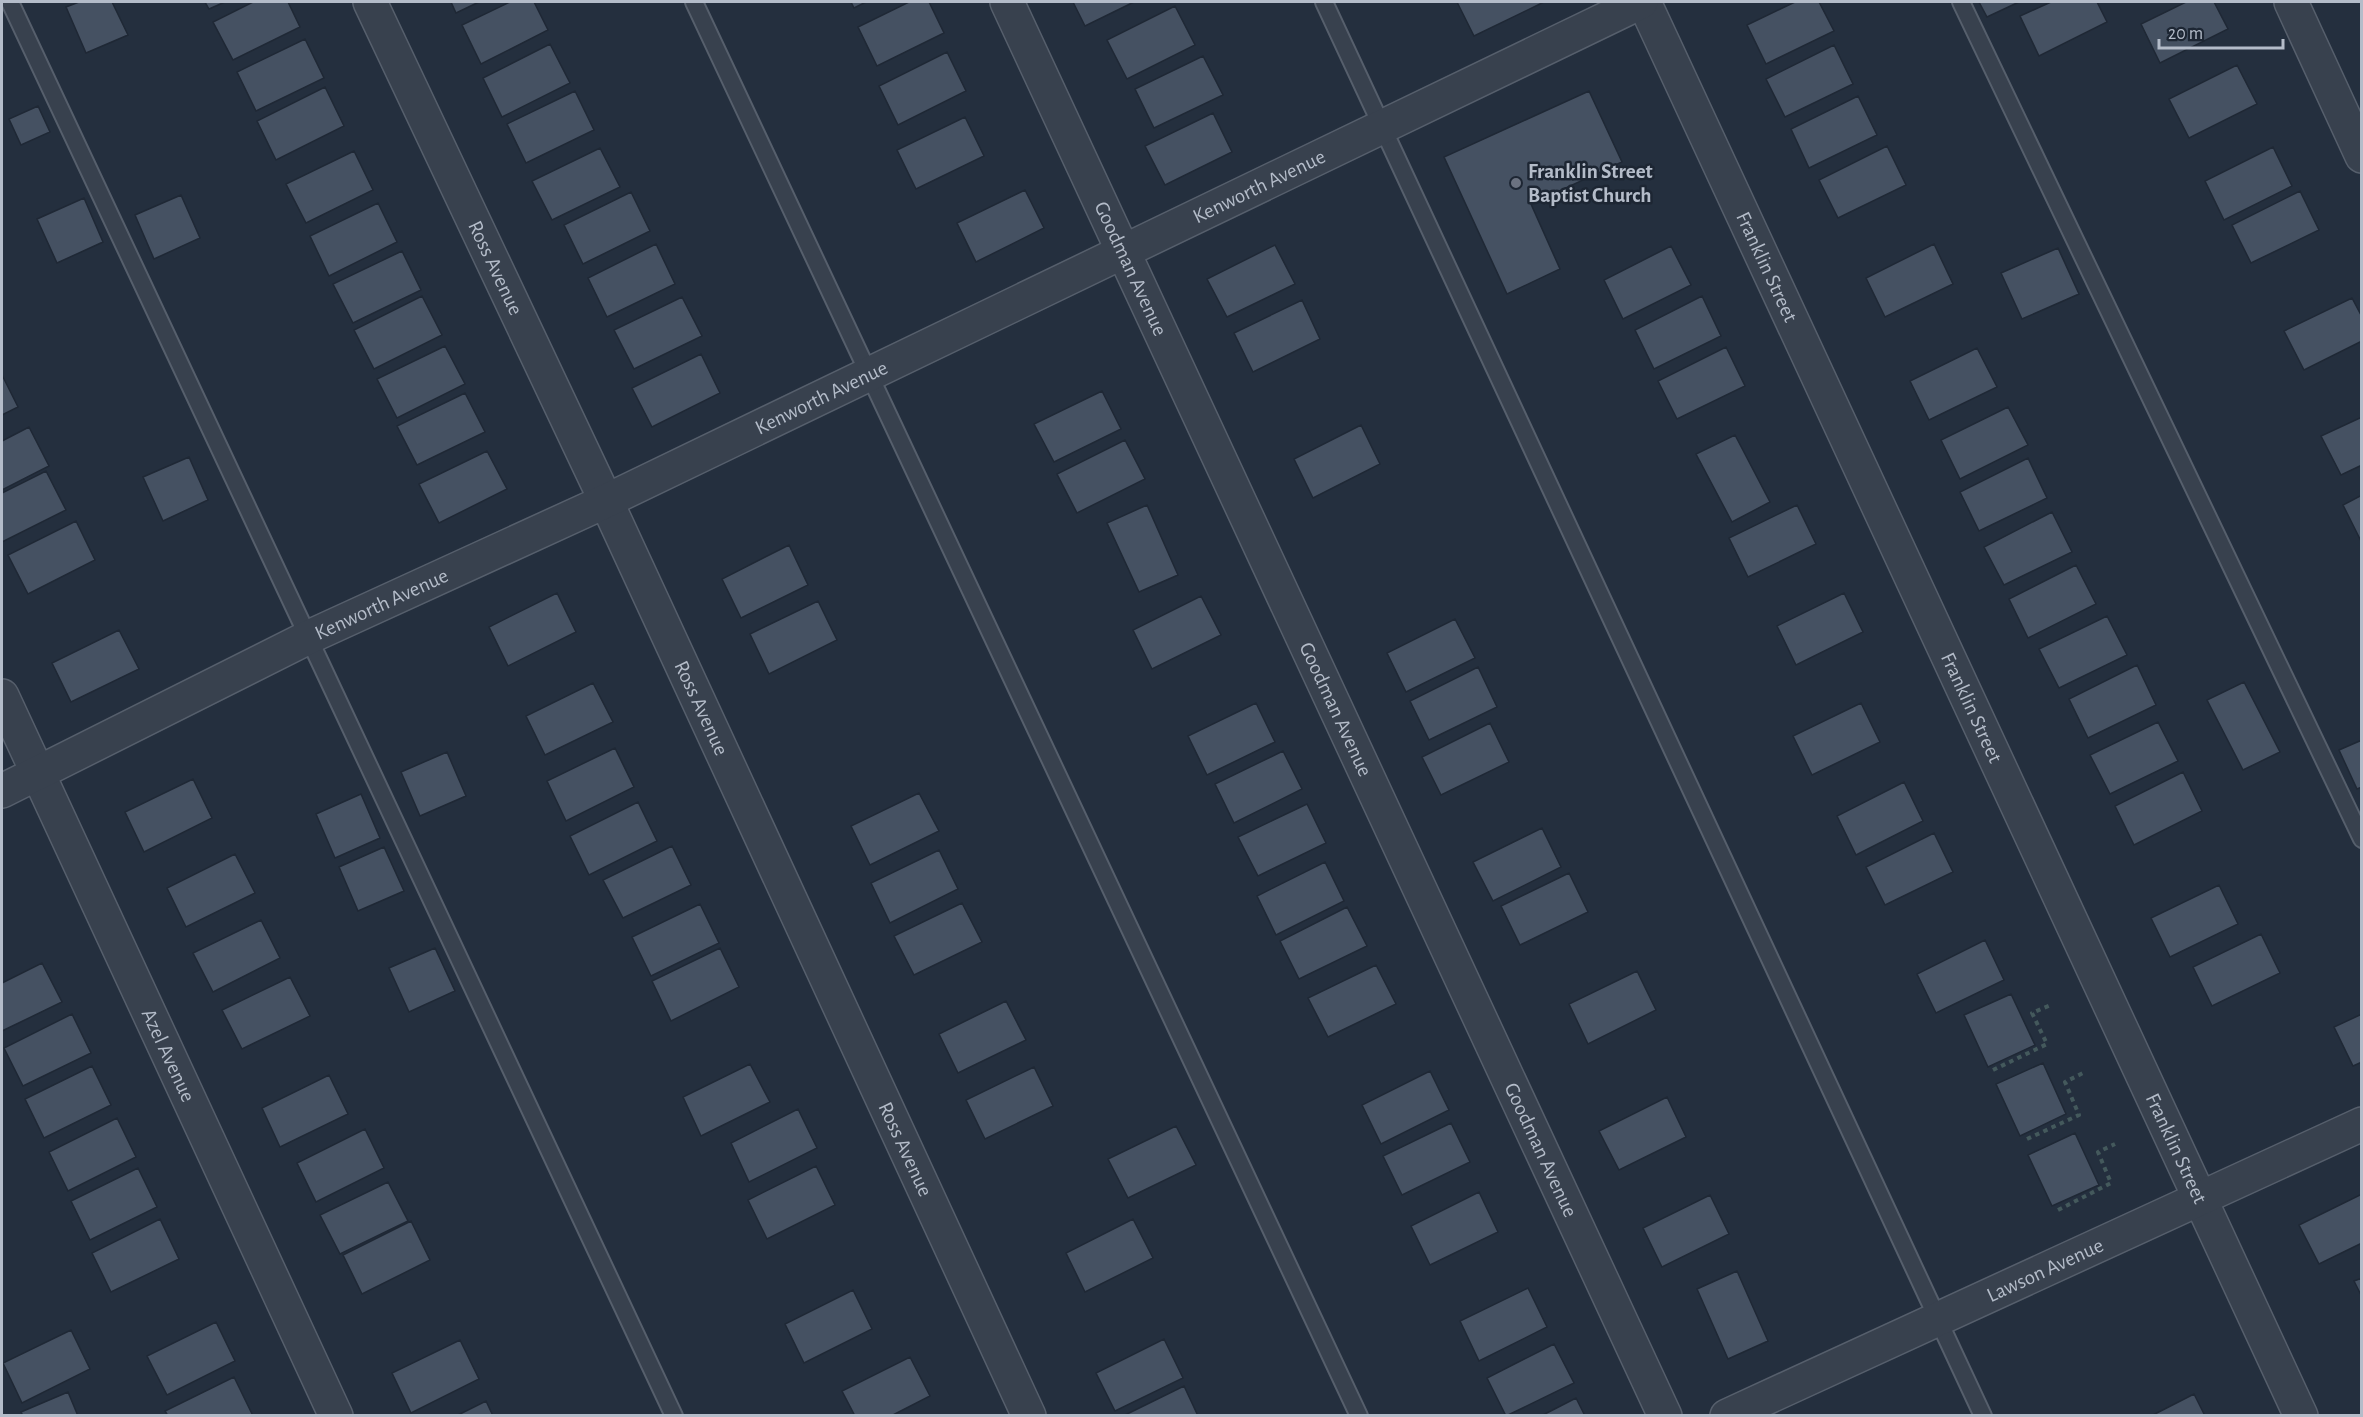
<svg xmlns="http://www.w3.org/2000/svg" width="2363" height="1417" font-family="'Alegreya Sans',sans-serif">
<style>
.building{fill:#455162;stroke:#1f2835;stroke-width:1.5}
.lines{fill:none;stroke-linecap:round;stroke-linejoin:round}
.service-casing{stroke:#565f6c;stroke-width:20}
.minor-casing{stroke:#565f6c;stroke-width:36}
.path{stroke:#44595c;stroke-width:4;stroke-dasharray:4.5 4.5;stroke-linecap:butt}
.service{stroke:#38414e;stroke-width:16}
.minor{stroke:#38414e;stroke-width:33}
.worship-dot{fill:#6b7280;stroke:#1d2633;stroke-width:2}
.labels{text-anchor:middle;dominant-baseline:central;stroke-width:5;stroke-linejoin:round;paint-order:stroke}
.poi-label{font-size:21px;font-weight:bold;fill:#b4bcc9;stroke:#1d2633;text-anchor:start}
.street-label{font-size:21px;fill:#b4bcc9;stroke:#1d2633}
</style>
<rect width="100%" height="100%" fill="#242f3e"/>
<path class="building" d="M79,2h33l16,33 -42,18 -20,-46z
M205,2h20l-16,7z
M253,2h35l12,25 -67,33 -20,-38z
M451,2h28l-23,11z
M510,2h24l14,28 -67,34 -19,-39z
M851,2h15l-12,6z
M909,2h20l15,31 -67,33 -19,-39z
M1073,2h61l-49,24z
M1457,2h84l1,1 -68,33z
M1795,2h24l15,29 -68,33 -19,-39z
M1979,2h40l-32,15z
M2051,2h46l10,20 -68,34 -19,-40z
M2186,2h28l14,27 -68,34 -19,-39z
M1175,6l20,39 -68,34 -20,-39z
M305,39l19,39 -68,33 -19,-39z
M550,44l20,39 -68,34 -19,-39z
M1834,45l19,39 -68,33 -19,-38z
M947,52l19,39 -68,34 -19,-39z
M1203,56l20,39 -69,33 -19,-39z
M2237,65l20,39 -68,34 -20,-39z
M325,87l19,39 -68,34 -19,-39z
M575,91l19,39 -68,33 -19,-39z
M1589,91l33,71 -91,42 29,65 -53,25 -63,-137z
M1858,96l19,39 -68,33 -18,-39z
M38,106l12,26 -29,13 -12,-26z
M1213,113l19,39 -67,33 -20,-39z
M965,117l19,39 -68,33 -19,-39z
M1887,146l19,39 -68,33 -19,-38z
M2273,147l19,39 -68,34 -19,-39z
M600,148l20,39 -68,33 -20,-39z
M354,151l19,39 -67,33 -20,-39z
M1025,190l19,38 -68,34 -19,-39z
M2300,191l19,39 -68,33 -19,-38z
M631,192l19,39 -67,33 -19,-39z
M181,195l19,43 -46,21 -19,-44z
M84,198l19,44 -46,21 -20,-44z
M378,203l19,39 -68,34 -19,-40z
M656,244l19,40 -68,33 -19,-39z
M1934,244l19,40 -68,33 -19,-39z
M1275,245l20,39 -68,33 -20,-38z
M1671,246l20,39 -68,34 -19,-39z
M2058,248l21,46 -57,25 -21,-46z
M402,251l19,39 -68,33 -20,-39z
M422,296l20,39 -68,34 -20,-39z
M1702,296l19,40 -67,33 -19,-39z
M682,297l20,39 -68,33 -20,-39z
M2352,298l10,19v24l-58,29 -20,-39z
M1302,300l18,39 -67,33 -19,-39z
M445,346l20,38 -68,34 -20,-39z
M1726,347l19,39 -68,33 -19,-38z
M1977,348l20,39 -68,33 -19,-39z
M701,354l19,39 -68,34 -20,-39z
M2,375l16,32 -16,8z
M1102,391l19,38 -67,33 -20,-38z
M465,393l20,39 -68,33 -20,-39z
M2008,407l20,38 -68,34 -19,-39z
M2362,417v48l-21,10 -20,-39z
M1361,425l19,39 -67,34 -19,-39z
M29,427l20,39 -47,24v-49z
M1735,435l35,67 -38,20 -36,-68z
M1125,440l20,39 -68,34 -20,-39z
M487,451l20,38 -68,34 -20,-39z
M189,457l19,43 -45,21 -20,-44z
M2028,458l19,40 -68,33 -19,-39z
M46,471l20,39 -64,32v-49z
M2362,495v48l-19,-38z
M1147,505l31,70 -39,17 -32,-69z
M1797,505l19,39 -68,33 -19,-39z
M2052,512l20,40 -68,33 -20,-38z
M76,521l19,39 -67,34 -20,-39z
M789,545l19,40 -67,33 -19,-39z
M2076,565l20,39 -68,34 -19,-39z
M557,593l19,39 -68,34 -19,-39z
M1844,593l19,39 -67,33 -19,-39z
M1201,596l20,39 -69,34 -19,-39z
M818,601l19,39 -68,34 -19,-40z
M2107,616l20,39 -68,33 -20,-39z
M1455,619l20,39 -69,34 -19,-39z
M119,630l20,39 -68,33 -19,-39z
M2137,665l19,40 -68,33 -19,-39z
M1478,667l19,40 -68,33 -19,-39z
M2244,682l36,70 -37,18 -36,-70z
M593,683l20,39 -68,33 -19,-39z
M1256,703l19,39 -68,33 -19,-39z
M1861,703l19,39 -68,33 -19,-39z
M2158,722l20,39 -68,33 -20,-39z
M1490,723l19,39 -68,33 -19,-38z
M2362,740v47l-5,2 -18,-39z
M615,748l19,39 -68,34 -19,-40z
M1283,751l19,38 -68,34 -19,-39z
M447,752l19,44 -46,20 -19,-44z
M2183,772l19,39 -68,34 -19,-39z
M193,779l19,39 -68,34 -19,-40z
M1904,782l19,39 -67,34 -19,-39z
M919,793l20,38 -69,34 -19,-39z
M361,794l19,44 -45,20 -19,-44z
M638,802l19,39 -68,34 -19,-39z
M1307,804l19,39 -68,33 -20,-39z
M1542,828l19,39 -68,34 -20,-39z
M1934,833l19,39 -68,33 -19,-38z
M672,846l19,39 -68,33 -20,-38z
M384,847l20,44 -46,20 -19,-44z
M939,850l19,39 -68,34 -19,-40z
M235,854l20,39 -69,34 -19,-39z
M1325,862l19,39 -68,34 -19,-39z
M1569,873l19,39 -68,33 -19,-39z
M2219,885l19,39 -68,33 -19,-39z
M962,903l20,39 -68,33 -20,-39z
M700,904l19,39 -68,33 -19,-39z
M1347,907l20,39 -68,33 -19,-38z
M261,920l19,38 -67,34 -20,-39z
M2261,934l19,39 -68,33 -19,-39z
M1985,940l19,40 -68,33 -19,-39z
M435,948l20,43 -46,21 -20,-44z
M720,948l19,39 -68,34 -19,-40z
M42,963l20,39 -60,29v-48z
M1376,965l20,39 -68,33 -20,-39z
M1637,971l19,39 -68,34 -19,-40z
M290,977l20,39 -68,33 -20,-39z
M2011,994l24,51 -47,22 -24,-52z
M1006,1001l20,39 -68,33 -19,-39z
M72,1014l19,39 -68,33 -19,-38z
M2362,1014v48l-9,4 -19,-39z
M2043,1063l23,51 -46,22 -24,-52z
M750,1064l20,38 -69,34 -18,-39z
M92,1066l19,39 -67,33 -19,-39z
M1034,1067l19,39 -68,33 -19,-39z
M1430,1071l19,39 -68,34 -19,-39z
M329,1075l19,39 -68,33 -18,-39z
M1667,1097l19,40 -67,33 -20,-39z
M798,1109l19,39 -68,34 -18,-39z
M117,1118l19,39 -68,34 -19,-39z
M1451,1123l19,39 -68,33 -19,-39z
M1176,1126l20,39 -68,33 -20,-39z
M365,1129l19,39 -68,34 -19,-39z
M2075,1133l24,52 -47,21 -24,-51z
M816,1166l19,39 -68,34 -19,-39z
M138,1168l19,39 -67,33 -19,-39z
M388,1182l20,39 -68,33 -20,-39z
M1479,1192l19,40 -68,33 -19,-39z
M2362,1194v49l-43,21 -20,-39z
M1710,1195l19,39 -67,33 -19,-39z
M160,1219l19,40 -68,33 -19,-39z
M1133,1219l20,39 -68,34 -19,-39z
M411,1221l19,39 -68,34 -19,-39z
M1737,1271l31,70 -40,18 -31,-70z
M2362,1278v19l-8,-16z
M1528,1288l19,39 -68,34 -19,-40z
M853,1290l19,39 -68,34 -19,-39z
M216,1322l19,39 -68,34 -20,-39z
M71,1330l19,39 -68,34 -19,-40z
M1164,1339l19,39 -68,33 -19,-38z
M460,1340l19,39 -68,34 -19,-40z
M1554,1344l20,39 -68,33 -19,-38z
M910,1357l20,39 -39,20h-36l-13,-25z
M234,1377l19,39h-85l-3,-5z
M1184,1386l14,30h-75z
M68,1392l10,24h-55l-2,-4z
M2194,1394l11,22h-54z
M1576,1398l9,18h-44z
M486,1401l7,15h-37z"/>
<g class="lines">
<defs>
<path id="service" d="M10,2l664,1414
M694,2l665,1414
M1324,2l659,1414
M1961,2l401,837"/>
<g id="minor">
<path id="s1" d="M370,2l236,499 423,915"/>
<path id="s2" d="M1007,2l658,1414"/>
<path id="s3" d="M1644,2l657,1414"/>
<path d="M2291,2l71,154"/>
<path id="s4" d="M2,696l334,720"/>
<path id="s5" d="M2,791l307,-154 297,-136 1035,-499"/>
<path id="s6" d="M1727,1416l635,-292"/>
</g>
</defs>
<use href="#service" class="service-casing"/>
<use href="#minor" class="minor-casing"/>
<path class="path" d="M1993,1070l54,-26 -15,-31 19,-8
M2027,1139l52,-24 -14,-33 18,-9
M2058,1210l53,-27 -13,-31 17,-8"/>
<use href="#service" class="service"/>
<use href="#minor" class="minor"/>
</g>
<circle class="worship-dot" cx="1516" cy="183" r="6"/>
<g class="labels">
<g class="poi-label">
<text x="1528" y="171">Franklin Street<tspan x="1528" dy="24">Baptist Church</tspan></text>
</g>
<g class="street-label">
<text stroke="none"><textPath href="#s5" startOffset="1395">Kenworth Avenue</textPath></text>
<text stroke="none"><textPath href="#s1" startOffset="294">Ross Avenue</textPath></text>
<text stroke="none"><textPath href="#s2" startOffset="294">Goodman Avenue</textPath></text>
<text stroke="none"><textPath href="#s3" startOffset="292">Franklin Street</textPath></text>
<text stroke="none"><textPath href="#s5" startOffset="909">Kenworth Avenue</textPath></text>
<text stroke="none"><textPath href="#s5" startOffset="423">Kenworth Avenue</textPath></text>
<text stroke="none"><textPath href="#s1" startOffset="780">Ross Avenue</textPath></text>
<text stroke="none"><textPath href="#s2" startOffset="780">Goodman Avenue</textPath></text>
<text stroke="none"><textPath href="#s3" startOffset="778">Franklin Street</textPath></text>
<text stroke="none"><textPath href="#s4" startOffset="396">Azel Avenue</textPath></text>
<text stroke="none"><textPath href="#s1" startOffset="1266">Ross Avenue</textPath></text>
<text stroke="none"><textPath href="#s2" startOffset="1266">Goodman Avenue</textPath></text>
<text stroke="none"><textPath href="#s3" startOffset="1264">Franklin Street</textPath></text>
<text stroke="none"><textPath href="#s6" startOffset="350">Lawson Avenue</textPath></text>
</g>
</g>
<rect width="2363" height="1417" fill="none" stroke="#b4bcc9" stroke-width="6"/>
<path d="M2159 39v9h124v-9" fill="none" stroke="#b4bcc9" stroke-width="3"/>
<text x="2168" y="39" font-size="18" fill="#b4bcc9" stroke="#1d2633" stroke-width="4.5" paint-order="stroke">20 m</text>
</svg>
